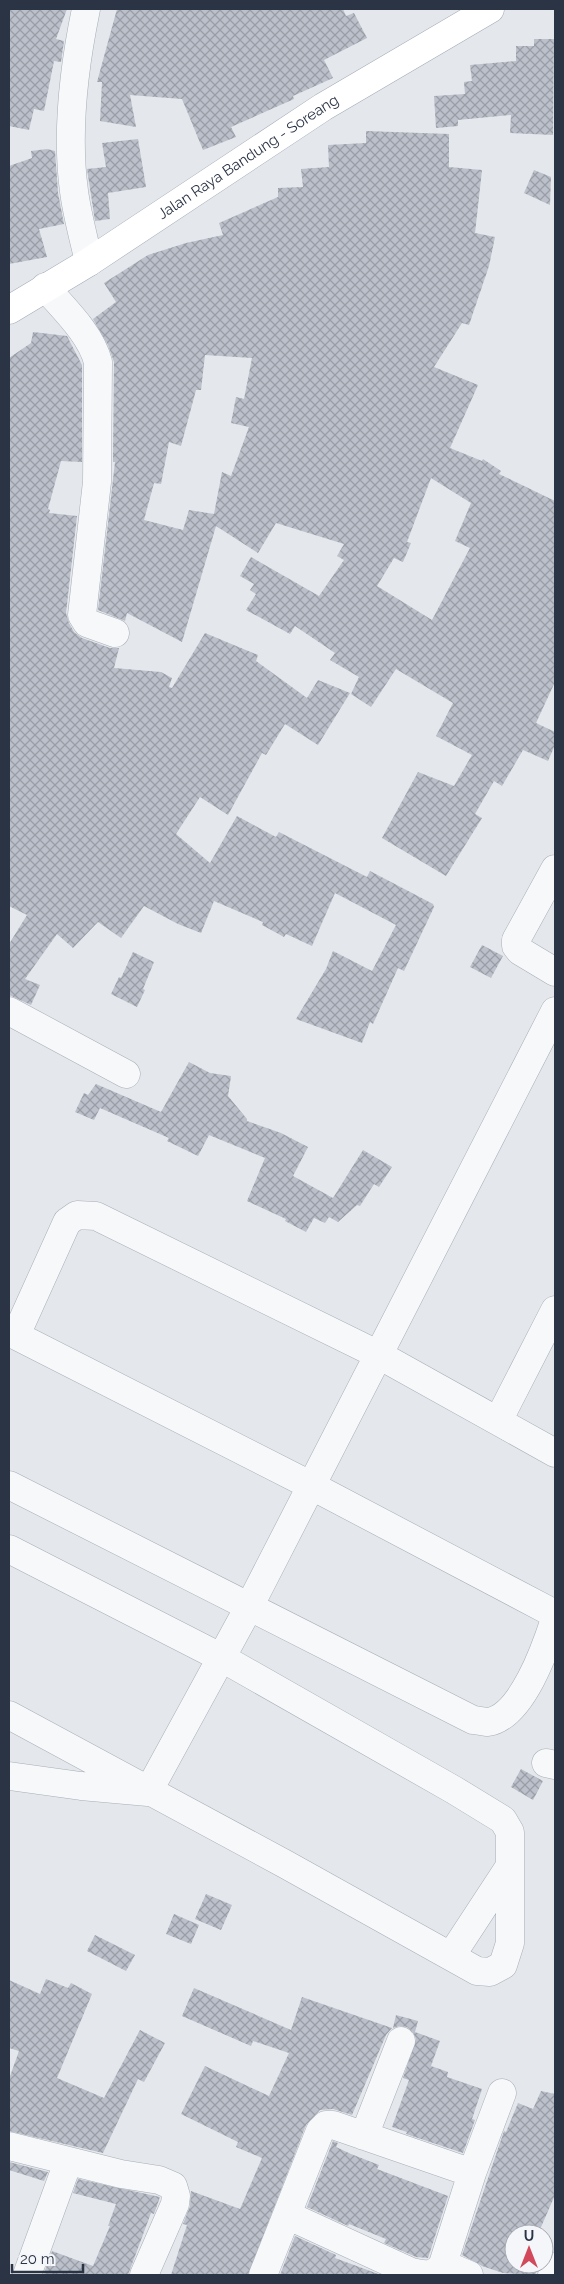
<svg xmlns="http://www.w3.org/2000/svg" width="564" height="2284" font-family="Raleway,sans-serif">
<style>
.building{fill:url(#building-cross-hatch);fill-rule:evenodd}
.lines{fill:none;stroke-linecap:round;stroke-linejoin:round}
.minor-casing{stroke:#a9aeb7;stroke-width:29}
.major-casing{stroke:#a3abb8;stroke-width:29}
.minor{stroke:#f7f8fa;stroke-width:28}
.major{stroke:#fff;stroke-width:28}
.labels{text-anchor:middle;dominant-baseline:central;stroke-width:5;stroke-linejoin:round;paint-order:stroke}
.street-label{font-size:15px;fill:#2b3445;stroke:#f4f6f9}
</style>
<defs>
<pattern id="building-cross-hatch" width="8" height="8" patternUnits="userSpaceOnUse" patternTransform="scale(1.25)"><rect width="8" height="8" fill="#bbc0ca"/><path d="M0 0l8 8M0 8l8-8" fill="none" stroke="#989da6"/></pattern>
</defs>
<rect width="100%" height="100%" fill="#e4e7ec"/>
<path class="building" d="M9,9h58l-11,30 8,2 -3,21 -7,-1 -10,50 -10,-2 -5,21 -20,-4z
M117,9h226l3,7 8,-3 13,25 -43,22 9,18 -40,18 1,3 -63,28 5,10 -33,13 -21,-51 -52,-4 6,32 -36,-6 2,-39h-5z
M534,39h20l-1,96 -43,-2 1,-18 -53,5v6l-22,2 -2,-32 31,-2 -1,-12 8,-1 -2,-16 46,-4v-15h18z
M366,131l83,3v33l33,3 -7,63 20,4 -6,29 -20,59 -7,-2 -28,44 44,18 -28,63 32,13 1,-2 18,12 -2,3 56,27v181l-19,41 19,9v13l-7,16 -25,-11 -21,36 -8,-5 -19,33 7,4 -36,58 -64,-38 36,-66 36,14 18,-31 -36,-19 17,-33 -57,-34 -25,38 -20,-13 8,-17 -29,-17 5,-7 -40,-27 -5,8 -44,-24 10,-16 -6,-4 4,-6 -14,-8 11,-19 68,39 25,-36 -7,-4 7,-12 -68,-21 -18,30 -42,-27 -34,116 -55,-29 -2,8 -27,-11 17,-148h-2l1,-100 -6,-17 -15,-26 23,-17 -12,-19 44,-28 38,-12 37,-8 -4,-12 59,-26v-9l25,-1 -2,-18 28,-2 -1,-22 38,-2zM205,355l47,3 -8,41 -8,-2 -5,26 18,4 -18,49 -9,-4 -8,42 -25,-4 -6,20 -39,-10 10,-37 7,1 8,-42 12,4 15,-56h5zM431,478l40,25 -16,38 15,7 -38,72 -55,-34 17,-28 9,4 8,-19 -4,-1z
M138,139l8,48 -38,6 2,26 -15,2 -8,-52 19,-2 -4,-24z
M47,149l8,2 3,42 6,31 -25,5 8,28 -38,7v-98l23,-8 -1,-7z
M534,170l17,7 -1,28 -26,-12z
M33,332l34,4 15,29v97l-21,-1 -13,48 2,1 -1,3 28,3 -11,97 3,10 5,9 8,6 28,10h9l-5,20 47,4 11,6 -3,9 3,1 33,-55 53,22 -2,6 51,37 11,-18 32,13 -32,52 -33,-21 -19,31 -4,-2 -34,62 -28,-18 -24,37 34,29 27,-47 39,21 3,-5 88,45 3,-6 63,33 1,3 -30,64 -6,-3 -25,56 -3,-2 -8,21 -66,-24 30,-50 7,-18 39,20 24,-46 -61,-32 -23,53 -26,-12 -2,3 -22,-12 1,-3 -49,-21 -13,32 -23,-9 -34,-18 -23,32 -23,-16 -25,26 -16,-14 -32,45 15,6 -9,20 -22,-10v-51l18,-29 -18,-9v-548l22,-15z
M482,945l21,11 -12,22 -21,-11z
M133,952l21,10 -11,27 2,1 -8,17 -26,-13 8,-17 2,1z
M189,1062l21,11 21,3 -3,20 19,23v2l34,12 27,14 -15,29 40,22 30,-48 29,17 -13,20 -5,-3 -14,22 -3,-1 -19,17 -9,-5 -4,6 -11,-5 -8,14 -21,-11 1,-2 -39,-18 18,-43 -56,-23 -11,21 -31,-15 2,-3 -69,-30 -6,12 -19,-8 9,-19 4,2 8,-11 65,28z
M521,1769l22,12 -10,19 -22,-13z
M206,1894l26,11 -11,25 -26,-11z
M174,1914l25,11 -8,19 -25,-10z
M95,1935l40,20 -9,16 -39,-20z
M46,1979l22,9 3,-5 21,11 -35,84 47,20 36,-68 25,13 -21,39 -6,-3 -35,74 -94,-22v-52l10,-28 -10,-3v-68l31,14z
M194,1988l97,42 11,-33 90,31 -6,7 -34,80 -19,-6 -13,1 -14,15 -58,150h-77l16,-50 -4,-1 7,-18 1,-15 49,18 22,-51 -26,-11 2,-5 -57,-28 24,-48 64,30 20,-43 -36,-12 -2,5 -69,-30z
M396,2015l22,6 -3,11 25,9 -9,25 17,6 -1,5 35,12 -10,30 3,1 -12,33 -57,-19 1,-2 -15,-5 17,-47 -6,-2 13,-39 -3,-7 -6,-5 -8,-1 -6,2z
M541,2091l14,3v101l-17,39h-24v30h25l-4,11 -32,-2 -21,-7 -20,-11 42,-124 2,1 12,-29 15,6z
M333,2141l5,2 -2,4 15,7 28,11 -2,4 71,27 -20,62 -12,-1 -32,-14 2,-4 -37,-15 -1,2 -41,-19z
M9,2162l39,10 -4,9 -35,-11z
M78,2179l82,18 -6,17 -3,-1 -23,62h-76l-8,-2 8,-22 41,15 17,-40h-2l8,-22 -43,-11z
M295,2236l41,19 -1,3 46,17h-101z"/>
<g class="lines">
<defs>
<path id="minor" d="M86,9c-12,58 -20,123 -12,182 3,24 10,48 15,71
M45,287c19,22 46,47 53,75l-1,120 -15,133 5,8 28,10
M555,869l-39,71v6l4,5 35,21
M9,1011l117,63
M9,1332l303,154 243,128
M16,1335l51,-113 10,-7 19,1 283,139 176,98
M498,1421l57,-111
M9,1485l464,235c4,0 11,2 15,2 34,-5 58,-75 67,-103
M9,1549l213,109 232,132 49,30 7,12v111l-7,22 -13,7 -13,-1 -192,-107 -276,-149
M546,1763l9,2
M9,1776l72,10 67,6 101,-185 306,-596
M451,1956l59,-90
M364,2136l37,-95
M9,2146l112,28 38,6 14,6 3,10 -1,8 -31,71
M287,2215l124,57c13,3 24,5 32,-8l29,-91 30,-80
M443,2264l26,11
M27,2275l41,-113
M263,2275l57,-144 6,-6h7l139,48
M552,2275l3,-8"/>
<g id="major">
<path id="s1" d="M9,310l80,-48 234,-155 167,-98"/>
</g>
</defs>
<use href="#minor" class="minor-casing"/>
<use href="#major" class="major-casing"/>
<use href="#minor" class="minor"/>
<use href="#major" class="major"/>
</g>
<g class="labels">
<g class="street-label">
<text stroke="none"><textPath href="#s1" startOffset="284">Jalan Raya Bandung - Soreang</textPath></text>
</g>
</g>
<rect width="564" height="2284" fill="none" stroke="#2b3445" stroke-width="20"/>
<g transform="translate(529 2249)"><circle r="24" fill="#f4f6f9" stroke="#a4a8b1"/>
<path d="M0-4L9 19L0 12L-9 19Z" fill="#d1495b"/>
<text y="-8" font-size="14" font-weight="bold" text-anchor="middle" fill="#2b3445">U</text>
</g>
<path d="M12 2264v8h71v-8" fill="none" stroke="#2b3445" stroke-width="2.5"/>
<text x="20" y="2264" font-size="15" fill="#2b3445" stroke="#f4f6f9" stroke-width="4" paint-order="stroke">20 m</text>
</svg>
